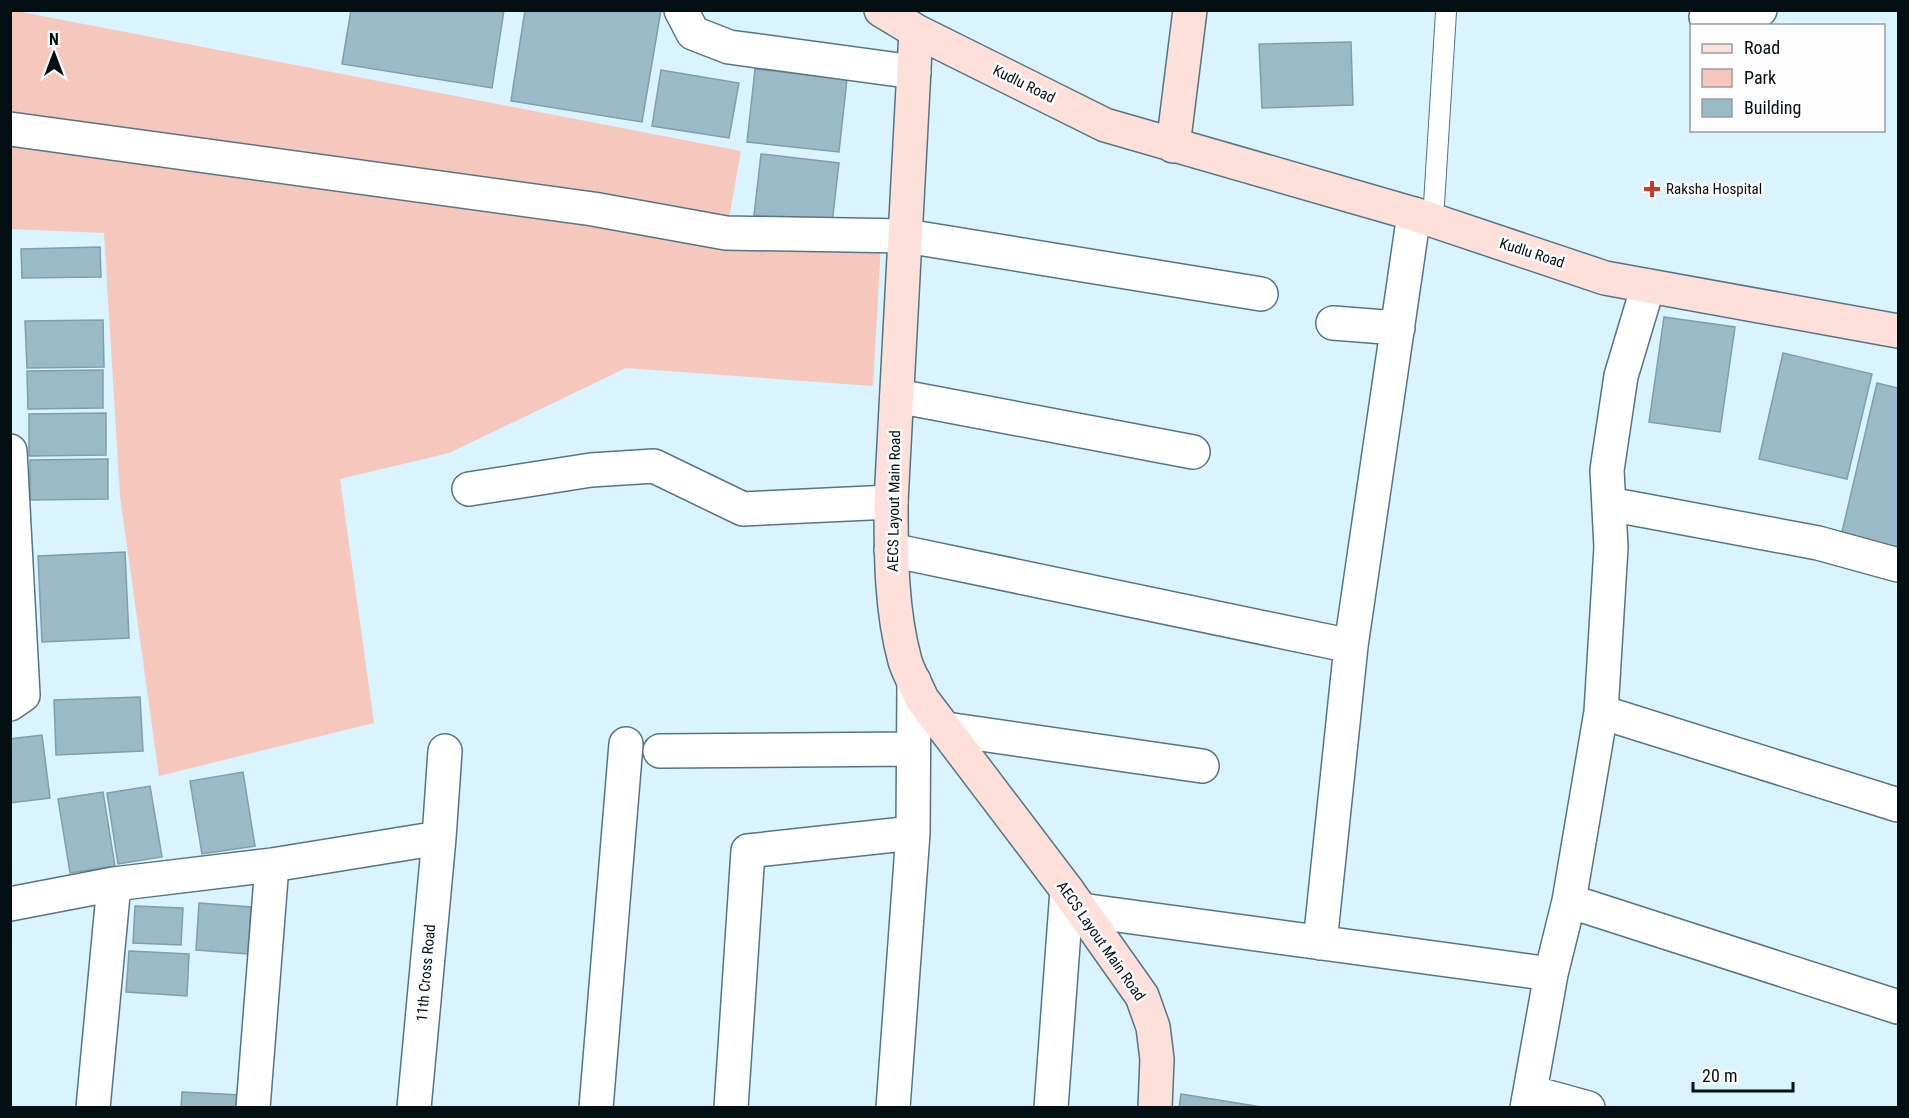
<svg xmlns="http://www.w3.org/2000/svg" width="1909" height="1118" font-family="'Roboto Condensed',sans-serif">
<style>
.green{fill:#f5c7bd}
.building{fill:#99bac6;stroke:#7e9eaa;stroke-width:1.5}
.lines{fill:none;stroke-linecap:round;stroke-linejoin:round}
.lane-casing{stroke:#567580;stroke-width:22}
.street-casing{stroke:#567580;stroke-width:36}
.secondary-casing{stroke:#567580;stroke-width:36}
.lane{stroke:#fff;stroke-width:20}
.street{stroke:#fff;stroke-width:33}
.secondary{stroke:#fee0db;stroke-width:33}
.poi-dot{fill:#c63b23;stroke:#fcfcfc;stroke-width:2}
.labels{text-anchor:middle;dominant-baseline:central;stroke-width:5;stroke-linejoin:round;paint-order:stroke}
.street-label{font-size:15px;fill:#040f14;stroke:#fcfcfc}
.poi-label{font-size:15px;fill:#040f14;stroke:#fcfcfc;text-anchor:start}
</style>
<rect width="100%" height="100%" fill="#d9f4fe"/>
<path class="green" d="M11,10l730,141 -12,67 152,26 -8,142 -247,-18 -177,85 -109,26 34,244 -215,53 -39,-280 -16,-263 -93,-4z"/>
<path class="building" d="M351,10h153l-12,78 -150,-24z
M525,10h136l-19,112 -131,-21z
M1351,42l2,63 -91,3 -3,-64z
M755,69l92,10 -8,73 -92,-10z
M661,70l78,13 -10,55 -77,-12z
M761,154l78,9 -7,61 -78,-9z
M100,247l1,30 -79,1 -1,-29z
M1664,317l71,10 -15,105 -71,-10z
M103,320l1,47 -77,1 -2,-47z
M1783,353l89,21 -25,105 -88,-20z
M103,370v38l-75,1 -1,-38z
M1877,383l21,5v161l-57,-13z
M106,413v42l-77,1v-42z
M108,459v40l-78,1v-40z
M125,552l4,86 -87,4 -4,-86z
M140,697l3,54 -87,4 -2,-55z
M42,735l8,63 -40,5v-64z
M243,772l12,74 -53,8 -12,-73z
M150,786l12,71 -44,7 -11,-71z
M103,792l12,74 -45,7 -12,-74z
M199,903l52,4 -3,47 -52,-4z
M135,906l48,2 -2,37 -48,-2z
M129,951l60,3 -2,42 -61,-4z
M182,1092l58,3 -1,13h-58z
M1181,1094l87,14h-89z"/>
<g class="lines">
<defs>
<path id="lane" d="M1433,220l13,-208"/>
<path id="street" d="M681,10l12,23 36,14 185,25
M1706,17l54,-7
M10,129l583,80 133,24 180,3 355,58
M1333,323l65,5
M897,396l296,56
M10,451l13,244 -13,9
M469,489l122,-19 63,-4 89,43 148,-7
M1609,504l209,39 80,22
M891,550l460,96
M1601,712l297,93
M946,729l256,37
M660,751l253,-2
M1569,901l329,106
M10,904l104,-20 158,-19 167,-27
M1081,910l470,64
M1320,943l31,-297 63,-432
M1530,1092l58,16
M93,1108l21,-224
M253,1108l19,-243
M414,1108l25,-270 6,-87
M596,1108l30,-364
M731,1108l17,-257 165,-18
M893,1108l20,-275 1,-152
M1051,1108l16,-218
M1527,1108l24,-134 18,-73 32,-189 10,-165 -4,-77 14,-94 27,-90"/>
<path id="secondary" d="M881,10l35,21 189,94 309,89 191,64 293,53
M916,31l-25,471c0,53 0,108 14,159 4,13 12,26 17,38l145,191 75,106 11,31 4,32 -2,49
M1173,146l17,-136"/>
</defs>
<use href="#lane" class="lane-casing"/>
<use href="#street" class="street-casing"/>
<use href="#secondary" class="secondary-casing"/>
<use href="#lane" class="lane"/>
<use href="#street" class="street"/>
<use href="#secondary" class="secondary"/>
</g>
<path class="poi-dot" d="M1649 180h6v6h6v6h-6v6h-6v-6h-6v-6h6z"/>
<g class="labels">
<g class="street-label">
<text transform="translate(1024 84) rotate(26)">Kudlu Road</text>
<text transform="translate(1532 253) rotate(18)">Kudlu Road</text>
<text transform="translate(894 501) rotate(-89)">AECS Layout Main Road</text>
<text transform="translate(1101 941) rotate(55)">AECS Layout Main Road</text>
<text transform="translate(426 973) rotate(-85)">11th Cross Road</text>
</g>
<g class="poi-label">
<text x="1666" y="189">Raksha Hospital</text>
</g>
</g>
<rect width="1909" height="1118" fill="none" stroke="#040f14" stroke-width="24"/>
<rect x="1690" y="24" width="195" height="108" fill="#fcfcfc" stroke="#999d9f" stroke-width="1.5"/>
<rect x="1702" y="44" width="30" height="9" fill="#fee0db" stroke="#999d9f" stroke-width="1.5"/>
<text x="1744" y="54" font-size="18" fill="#040f14">Road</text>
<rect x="1702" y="69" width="30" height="18" fill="#f5c7bd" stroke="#999d9f" stroke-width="1.5"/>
<text x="1744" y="84" font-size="18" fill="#040f14">Park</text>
<rect x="1702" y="99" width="30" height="18" fill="#99bac6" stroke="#999d9f" stroke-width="1.5"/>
<text x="1744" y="114" font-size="18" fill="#040f14">Building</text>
<g transform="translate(54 54)" stroke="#fcfcfc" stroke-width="4.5" paint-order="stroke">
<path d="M0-4.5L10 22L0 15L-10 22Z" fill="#040f14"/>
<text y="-9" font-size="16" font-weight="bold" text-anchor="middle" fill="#040f14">N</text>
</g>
<path d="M1693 1082v9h100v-9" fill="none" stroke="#040f14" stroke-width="3"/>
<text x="1702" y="1082" font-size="18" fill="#040f14" stroke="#fcfcfc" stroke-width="4.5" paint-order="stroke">20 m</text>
</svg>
